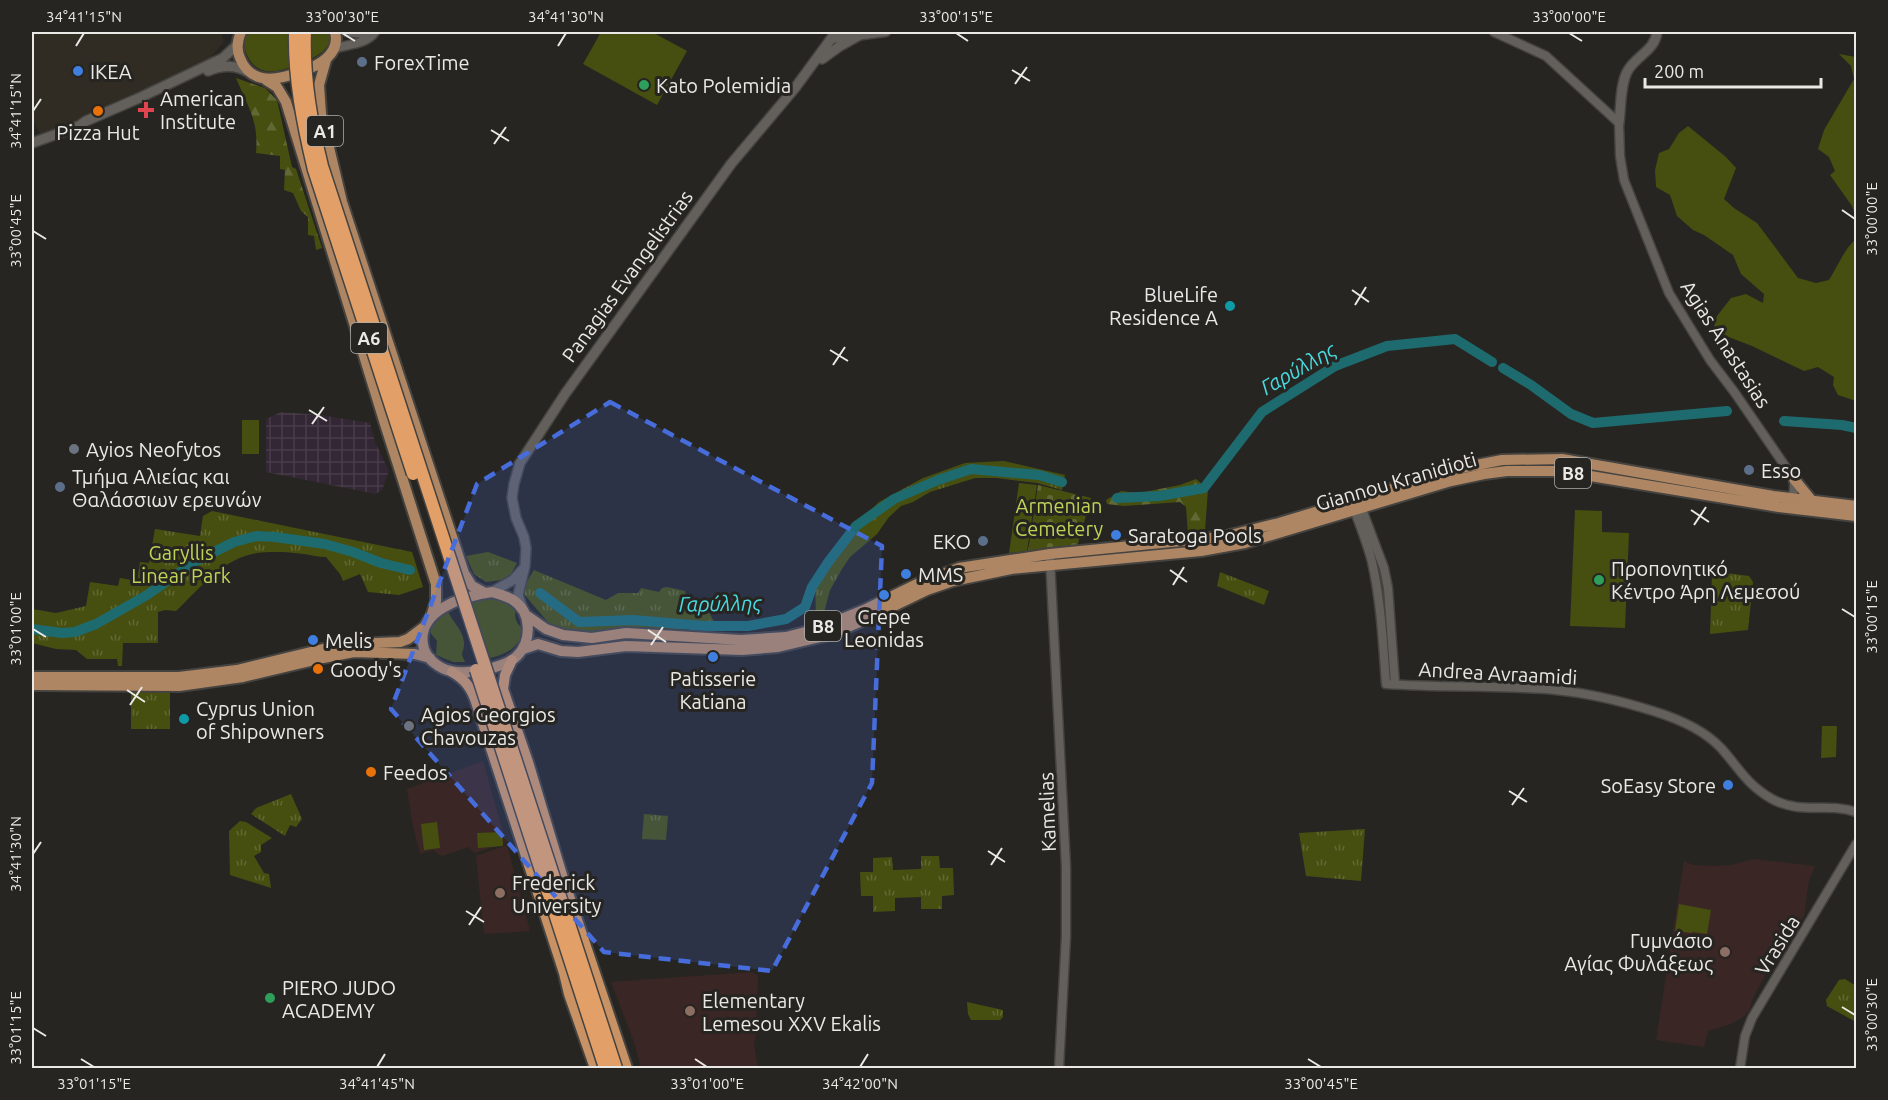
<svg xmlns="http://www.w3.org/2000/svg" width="1888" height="1100" font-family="Ubuntu,sans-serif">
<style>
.built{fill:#312c23}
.industrial{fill:url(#industrial-grid)}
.education{fill:#3a2725}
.grass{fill:#464f10}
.forest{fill:url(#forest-firs)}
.cemetery{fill:url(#cemetery-stones)}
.park{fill:url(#park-tufts)}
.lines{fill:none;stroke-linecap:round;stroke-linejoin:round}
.river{stroke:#1e6b6f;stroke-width:10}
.tertiary-casing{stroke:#444340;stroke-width:11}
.secondary-casing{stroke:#444340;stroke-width:12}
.primary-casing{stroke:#444340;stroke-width:14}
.trunk-casing{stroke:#444340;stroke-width:14}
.tertiary{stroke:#63605c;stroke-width:8}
.secondary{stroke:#63605c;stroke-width:9}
.primary{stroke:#af8663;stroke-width:10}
.trunk{stroke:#c89265;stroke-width:10}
.motorway-bridge-casing{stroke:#444340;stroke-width:15;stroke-linecap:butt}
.motorway-bridge{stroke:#e29f67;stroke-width:12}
.marked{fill:#466ddb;fill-opacity:0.2;stroke:#466ddb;stroke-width:4.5;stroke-dasharray:12 8;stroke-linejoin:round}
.ticks{fill:none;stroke:#eae9e6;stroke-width:2}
.service-dot{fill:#5c6f8a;stroke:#272521;stroke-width:2}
.shop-dot{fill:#3f7fe0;stroke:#272521;stroke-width:2}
.leisure-dot{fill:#2e9e5b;stroke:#272521;stroke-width:2}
.health-dot{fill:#e0444e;stroke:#272521;stroke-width:2}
.food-dot{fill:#e8710a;stroke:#272521;stroke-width:2}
.culture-dot{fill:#0f9aa8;stroke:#272521;stroke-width:2}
.worship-dot{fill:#6b7280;stroke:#272521;stroke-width:2}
.education-dot{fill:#8d6e63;stroke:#272521;stroke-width:2}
.labels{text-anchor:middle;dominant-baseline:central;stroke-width:6;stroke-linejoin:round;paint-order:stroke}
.shield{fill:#272521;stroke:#b0aeab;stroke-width:1.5}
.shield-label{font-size:18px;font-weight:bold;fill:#eae9e6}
.poi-label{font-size:20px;fill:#eae9e6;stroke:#272521;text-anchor:start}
.street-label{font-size:20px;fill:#eae9e6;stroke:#272521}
.park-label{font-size:20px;fill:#c0d356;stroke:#272521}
.water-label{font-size:21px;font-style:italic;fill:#49dae1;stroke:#272521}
.neatline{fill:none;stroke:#eae9e6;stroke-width:2}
.ticks-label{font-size:15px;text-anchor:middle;fill:#eae9e6}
</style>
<defs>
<pattern id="industrial-grid" width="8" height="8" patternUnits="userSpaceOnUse" patternTransform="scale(1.5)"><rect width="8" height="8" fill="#342735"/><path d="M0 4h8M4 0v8" fill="none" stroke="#483c48"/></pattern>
<pattern id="forest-firs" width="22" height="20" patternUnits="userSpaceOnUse" patternTransform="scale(1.5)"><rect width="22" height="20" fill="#464f10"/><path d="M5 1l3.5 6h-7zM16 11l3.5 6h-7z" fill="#616833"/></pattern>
<pattern id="cemetery-stones" width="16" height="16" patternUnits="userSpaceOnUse" patternTransform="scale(1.5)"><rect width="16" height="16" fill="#464f10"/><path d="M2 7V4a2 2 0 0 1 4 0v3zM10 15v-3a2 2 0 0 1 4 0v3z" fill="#616833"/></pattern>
<pattern id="park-tufts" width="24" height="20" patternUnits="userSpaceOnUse" patternTransform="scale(1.5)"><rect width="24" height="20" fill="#464f10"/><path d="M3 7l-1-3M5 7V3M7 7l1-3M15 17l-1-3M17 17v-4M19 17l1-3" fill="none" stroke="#616833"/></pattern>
</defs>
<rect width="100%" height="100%" fill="#272521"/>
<path class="built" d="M32,32h189l3,10 -27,30 -155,64 -10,-16z"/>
<path class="industrial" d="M281,412l39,3 50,8 5,19 14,29 -7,19 -6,4 -110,-22v-53z"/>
<path class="education" d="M483,761l23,82 -31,10 -7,-6 -26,9 -9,-6 -13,4 -7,-28 -6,-37z
M507,845l23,86 -46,3 -8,-78z
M1753,859l62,7 -6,14 -5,36 -17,27 -15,20 -18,33 -5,15 -6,6 -12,7 -23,7 -4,16 -48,-7 28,-179 9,4 23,1 15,-1z
M752,972l6,4 -2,58 -2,10 4,24h-117l-7,-26 -23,-60z"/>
<path class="grass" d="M247,32h83c3,18 -15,26 -29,31 -19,8 -43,17 -54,-8 -4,-8 -3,-16 0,-23z
M601,32h51l35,19 -30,54 -74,-41z
M1839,54l17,3v161l-4,-12 -22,-31 5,-4 -6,-14 -11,-8 6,-19 30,-51 -3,-13z
M1688,126l38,31 10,11 -12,31 10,9 23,15 41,55 18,5 13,-3c9,-14 15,-31 27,-41v162l-18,-6 -5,-10 1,-8 -16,-10 -14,4 -52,-25 -39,-15 4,-15 14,-18 15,-4 17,9 1,-9 -23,-20 -8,-19 -29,-20 -11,-5 -16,-14 -7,-21 -14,-8 -1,-17 4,-17 10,-4 10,-16z
M242,420h17v34h-17z
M1019,483l18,2 -10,66 -18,2z
M1575,510l27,1v21l27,1 -4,95 -55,-2z
M496,595l20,11c-2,10 -1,17 8,24 -6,18 -17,24 -34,28l-19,-58z
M447,609c4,12 18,22 17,36 0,4 -2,7 -2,10l3,7h-12l-17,-7 1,-14 -8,-10 3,-8z
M1822,726h15l-1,31 -15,1z
M437,822l3,26 -16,2 -3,-26z
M502,832l1,14 -25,2 -1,-15z
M1679,904l32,6 -4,24 -14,-2v-1l-1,2 -17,-2z"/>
<path class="forest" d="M236,78l29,10 12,12 15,67 4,2 26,79 -6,2 -2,-14 -6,-1v-18l-7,-6 -8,-18 -9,-3 1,-20 -5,-1v-13l-24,-3c3,-32 -8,-46 -20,-75z
M1196,479l12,10 -3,42 -17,3 -2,-27 -6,-5 -56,4 -17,-2 -1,-4 15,-9 18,2 41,-8z"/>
<path class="cemetery" d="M1038,485l53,13 -14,49 -49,4z"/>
<path class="park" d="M1004,461l61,14 -3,15 -25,-7 -40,-5h-22l-45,14 -17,10 -12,4 -12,11 -12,17 -27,23 -8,12 -12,21 -8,30h-6l-1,-42 16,-25 21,-25 27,-26 44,-24 42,-15z
M212,511l200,41 11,35 -24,8 -31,-3 -8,-18 -17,7 -3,-7 -14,-17c-8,0 -14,-2 -22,-3 -13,-2 -34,-3 -47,-1 -33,4 -58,36 -81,58l-11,-1 -7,2v31h-35l-1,23h-4l-1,-7h-30l-11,-9 -20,-1 -24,-6v-34l24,4 30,-7 4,-24 28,4 2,-8 17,3 3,-19 9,1 6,-34 45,7 3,-20z
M488,552l29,11 -6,11 -10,6 -15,2 -12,-8 -8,-18z
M534,570l72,30 12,-7h20l3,-5 18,4 3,-4 5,-1 18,4 1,6 20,9 11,22 -40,1 -49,-2 -42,6 -17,-2 -18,-5 -27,-32 2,-11z
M1220,572l49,19 -5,14 -47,-19z
M1718,572l31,4 4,6 -5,48 -38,4 2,-59z
M131,691l39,1v37h-39z
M291,794l11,25 -6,8 -6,-2 -5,11 -34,-22 5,-6z
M644,814l24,2 -2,24 -24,-1z
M240,821l6,1 26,16 -11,7v7l-7,4 10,17 5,1 2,14 -41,-13 -1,-44z
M1365,829l-4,52 -55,-5 -7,-43z
M921,856h18l1,12h13l1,27 -12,1v13h-21v-12l-26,1v13l-22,1v-16h-12l-1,-24h13v-14l19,-1 1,13 28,-1z
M1845,979l11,7v36l-29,-16 -1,-6 13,-20z
M967,1002l36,8v7l-3,3h-29l-3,-6z"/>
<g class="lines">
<path class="river" d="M1503,368l28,17 40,29 22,9 134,-12
M1784,421l58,4 14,3
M1117,498l42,-2 45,-8 58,-76 73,-46 52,-20 68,-7 37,23
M540,593l39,29 54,-2 71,6h44l38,-7 19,-12 7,-20 17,-26 27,-35 38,-27 44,-19 33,-11 68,6 23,7
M32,629l30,4 13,-1 21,-8 51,-29 49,-34 38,-19 22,-6 19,1 50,7 28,8 28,11 29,7"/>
<defs>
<path id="tertiary" d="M347,32l16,2 7,-2
M1494,32l52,24 73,67 1,33 4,24 45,113 41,67 25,33 59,86v11l-4,13
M832,39l54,-7
M333,49c14,-5 33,-4 42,-17
M1352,504c7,19 15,38 20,58 9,40 11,81 14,122 56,4 113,1 169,6 33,3 66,11 98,21 23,7 51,19 68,37 18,20 25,36 51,51 29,16 56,3 84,13
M1360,504l24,64 4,20 7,96
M1050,560l16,307v69l-7,132
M1740,1068l5,-32 7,-18 104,-174"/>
<path id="secondary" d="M822,59l18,-13 18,-10
M208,71c14,-6 27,-7 40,1
M1619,123c2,-15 1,-37 8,-51 8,-16 28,-21 30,-40
M32,143l47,-17 7,-5 53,-23 84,-40 14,-13
M492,592l21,-12 10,-11
M522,607l-4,-12 7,-29 1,-18 -2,-11 -8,-19 -4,-20 2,-14 6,-21 45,-69 166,-230 64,-76 41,-56"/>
<path id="primary" d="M241,32c-4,9 -5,17 -1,26 11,28 38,22 60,14 18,-6 41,-17 35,-40
M326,60l-7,25 2,29 21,88 122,371 8,13 13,7
M266,80l11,7 9,15 99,322 51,160v17l-5,16
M1794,479l18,22
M492,592c7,2 15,4 21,8 19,12 19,41 4,56 -12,12 -50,19 -66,15 -11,-2 -23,-11 -27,-22 -11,-38 39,-53 68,-57z
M526,615l20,14 17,6 29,3 34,-5 115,7 45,-3 31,-8 47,-19 55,-27 40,-15 91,-14 172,-17 57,-14 182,-55 41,-8 60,-1 211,37 83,10
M523,649l15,-5 23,7 17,1 48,-6 116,4 36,-3 51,-12 38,-16 60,-29 26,-9 58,-12 190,-18 44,-8 206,-62 33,-7 23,-3h53l219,36 77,9
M32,677h147l58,-7 90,-22 26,-4 47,-2 8,-3 16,-12
M32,685l147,1 64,-9 80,-19 31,-6 61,2 15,4"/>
<path id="trunk" d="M512,660l-7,15 -2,14 25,73 34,113 65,193
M452,672c12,7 18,14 23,27l89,274 5,21 26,74"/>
</defs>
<use href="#tertiary" class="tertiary-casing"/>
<use href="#secondary" class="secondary-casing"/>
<use href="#primary" class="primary-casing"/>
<use href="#trunk" class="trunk-casing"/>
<use href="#tertiary" class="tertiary"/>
<use href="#secondary" class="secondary"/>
<use href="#primary" class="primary"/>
<use href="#trunk" class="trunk"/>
<defs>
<path id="motorway-bridge" d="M295,32c-1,46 8,92 19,138l99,304
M305,32c-2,46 6,90 17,134l294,902
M476,670l129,398"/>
</defs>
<use href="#motorway-bridge" class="motorway-bridge-casing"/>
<use href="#motorway-bridge" class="motorway-bridge"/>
</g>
<path class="marked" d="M610,402l272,144 -10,237 -100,188 -168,-19 -213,-243 86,-225z"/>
<path class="ticks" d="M342,33l13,8M956,33l12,8M1569,33l13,8M76,46l8,-13M558,46l8,-13M1012,70l18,11M1015,84l12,-17M33,111l8,-12M491,130l18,11M494,144l12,-17M1842,210l13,9M33,231l13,8M1352,290l17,12M1355,305l11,-18M830,350l18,11M833,365l12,-18M309,410l18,11M312,424l12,-17M1691,510l18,12M1694,525l12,-18M1170,570l17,12M1173,585l11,-18M1842,609l13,8M33,629l13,8M648,630l18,12M651,645l12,-18M127,690l18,12M130,705l12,-18M1509,791l18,11M1512,805l12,-17M988,851l17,11M33,854l8,-12M991,865l11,-17M466,911l18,11M469,925l12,-18M1842,1007l13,8M33,1028l13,8M81,1059l13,8M695,1059l12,8M1308,1059l13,8M377,1067l8,-13M860,1067l8,-13"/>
<g class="service-dot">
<circle cx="362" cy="62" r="6"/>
<circle cx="1749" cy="470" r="6"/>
<circle cx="60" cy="487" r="6"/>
<circle cx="983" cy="541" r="6"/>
</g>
<g class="shop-dot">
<circle cx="78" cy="71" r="6"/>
<circle cx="1116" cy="535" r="6"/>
<circle cx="906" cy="574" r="6"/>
<circle cx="884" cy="595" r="6"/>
<circle cx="313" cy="640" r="6"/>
<circle cx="713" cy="657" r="6"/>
<circle cx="1728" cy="785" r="6"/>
</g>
<g class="leisure-dot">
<circle cx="644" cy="85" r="6"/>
<circle cx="1599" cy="580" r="6"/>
<circle cx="270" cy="998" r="6"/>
</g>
<path class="health-dot" d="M143 101h6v6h6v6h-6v6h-6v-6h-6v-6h6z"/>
<g class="food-dot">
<circle cx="98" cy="111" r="6"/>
<circle cx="318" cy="669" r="6"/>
<circle cx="371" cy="772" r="6"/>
</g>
<g class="culture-dot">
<circle cx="1230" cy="306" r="6"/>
<circle cx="184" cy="719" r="6"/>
</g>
<g class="worship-dot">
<circle cx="74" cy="449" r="6"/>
<circle cx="409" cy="726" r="6"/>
</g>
<g class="education-dot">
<circle cx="500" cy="893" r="6"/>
<circle cx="1725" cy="952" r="6"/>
<circle cx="690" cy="1011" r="6"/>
</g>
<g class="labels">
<g class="shield">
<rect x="307" y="116" width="36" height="30" rx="4.5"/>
<rect x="351" y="323" width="36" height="30" rx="4.5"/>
<rect x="1555" y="458" width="36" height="30" rx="4.5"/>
<rect x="805" y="611" width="36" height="30" rx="4.5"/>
</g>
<g class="shield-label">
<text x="325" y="131">A1</text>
<text x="369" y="338">A6</text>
<text x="1573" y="473">B8</text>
<text x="823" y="626">B8</text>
</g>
<g class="poi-label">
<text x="374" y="62">ForexTime</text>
<text x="90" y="71">IKEA</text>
<text x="656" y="85">Kato Polemidia</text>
<text x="160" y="98">American<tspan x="160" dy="23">Institute</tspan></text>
<text x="98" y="132" text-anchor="middle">Pizza Hut</text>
<text x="1218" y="294" text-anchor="end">BlueLife<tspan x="1218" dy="23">Residence A</tspan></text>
<text x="86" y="449">Ayios Neofytos</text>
<text x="1761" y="470">Esso</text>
<text x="72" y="476">Τμήμα Αλιείας και<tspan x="72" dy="23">Θαλάσσιων ερευνών</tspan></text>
<text x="1128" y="535">Saratoga Pools</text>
<text x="971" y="541" text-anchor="end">EKO</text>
<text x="1611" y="568">Προπονητικό<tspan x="1611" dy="23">Κέντρο Άρη Λεμεσού</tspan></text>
<text x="918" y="574">MMS</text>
<text x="884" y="616" text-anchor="middle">Crepe<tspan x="884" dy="23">Leonidas</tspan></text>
<text x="325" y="640">Melis</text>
<text x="330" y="669">Goody's</text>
<text x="713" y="678" text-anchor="middle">Patisserie<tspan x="713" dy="23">Katiana</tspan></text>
<text x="196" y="708">Cyprus Union<tspan x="196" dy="23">of Shipowners</tspan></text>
<text x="421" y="714">Agios Georgios<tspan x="421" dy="23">Chavouzas</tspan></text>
<text x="383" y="772">Feedos</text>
<text x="1716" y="785" text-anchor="end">SoEasy Store</text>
<text x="512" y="882">Frederick<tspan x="512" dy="23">University</tspan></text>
<text x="1713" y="940" text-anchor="end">Γυμνάσιο<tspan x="1713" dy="23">Αγίας Φυλάξεως</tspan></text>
<text x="282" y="987">PIERO JUDO<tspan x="282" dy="23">ACADEMY</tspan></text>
<text x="702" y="1000">Elementary<tspan x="702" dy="23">Lemesou XXV Ekalis</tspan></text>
</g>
<g class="street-label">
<text transform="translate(627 276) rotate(-54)">Panagias Evangelistrias</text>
<text transform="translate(1726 344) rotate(57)">Agias Anastasias</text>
<text transform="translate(1396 481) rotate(-16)">Giannou Kranidioti</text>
<text transform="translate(1498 673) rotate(3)">Andrea Avraamidi</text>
<text transform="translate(1047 812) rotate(-92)">Kamelias</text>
<text transform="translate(1777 945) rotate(-58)">Vrasida</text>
</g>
<g class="park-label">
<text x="1059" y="505">Armenian<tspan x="1059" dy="23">Cemetery</tspan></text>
<text x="181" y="552">Garyllis<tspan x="181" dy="23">Linear Park</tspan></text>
</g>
<g class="water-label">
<text transform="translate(1298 368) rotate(-30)">Γαρύλλης</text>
<text transform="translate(720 603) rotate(-1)">Γαρύλλης</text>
</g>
</g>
<rect width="1888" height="1100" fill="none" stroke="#272521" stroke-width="66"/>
<path d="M1645 78v9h176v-9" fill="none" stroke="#eae9e6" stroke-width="3"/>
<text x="1654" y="78" font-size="18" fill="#eae9e6" stroke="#272521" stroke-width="4.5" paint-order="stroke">200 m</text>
<rect x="33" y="33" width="1822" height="1034" class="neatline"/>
<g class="ticks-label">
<text x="84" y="22">34°41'15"N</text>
<text x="342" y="22">33°00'30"E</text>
<text x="566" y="22">34°41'30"N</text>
<text x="956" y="22">33°00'15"E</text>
<text x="1569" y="22">33°00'00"E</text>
<text transform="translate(16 111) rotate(-90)" y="5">34°41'15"N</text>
<text transform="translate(1872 219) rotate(-90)" y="5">33°00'00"E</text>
<text transform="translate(16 231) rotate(-90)" y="5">33°00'45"E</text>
<text transform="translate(1872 617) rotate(-90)" y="5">33°00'15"E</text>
<text transform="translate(16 629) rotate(-90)" y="5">33°01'00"E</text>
<text transform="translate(16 854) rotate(-90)" y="5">34°41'30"N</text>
<text transform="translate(1872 1015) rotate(-90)" y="5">33°00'30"E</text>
<text transform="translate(16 1028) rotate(-90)" y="5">33°01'15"E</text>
<text x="94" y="1089">33°01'15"E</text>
<text x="377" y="1089">34°41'45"N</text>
<text x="707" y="1089">33°01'00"E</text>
<text x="860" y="1089">34°42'00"N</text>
<text x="1321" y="1089">33°00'45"E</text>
</g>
</svg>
